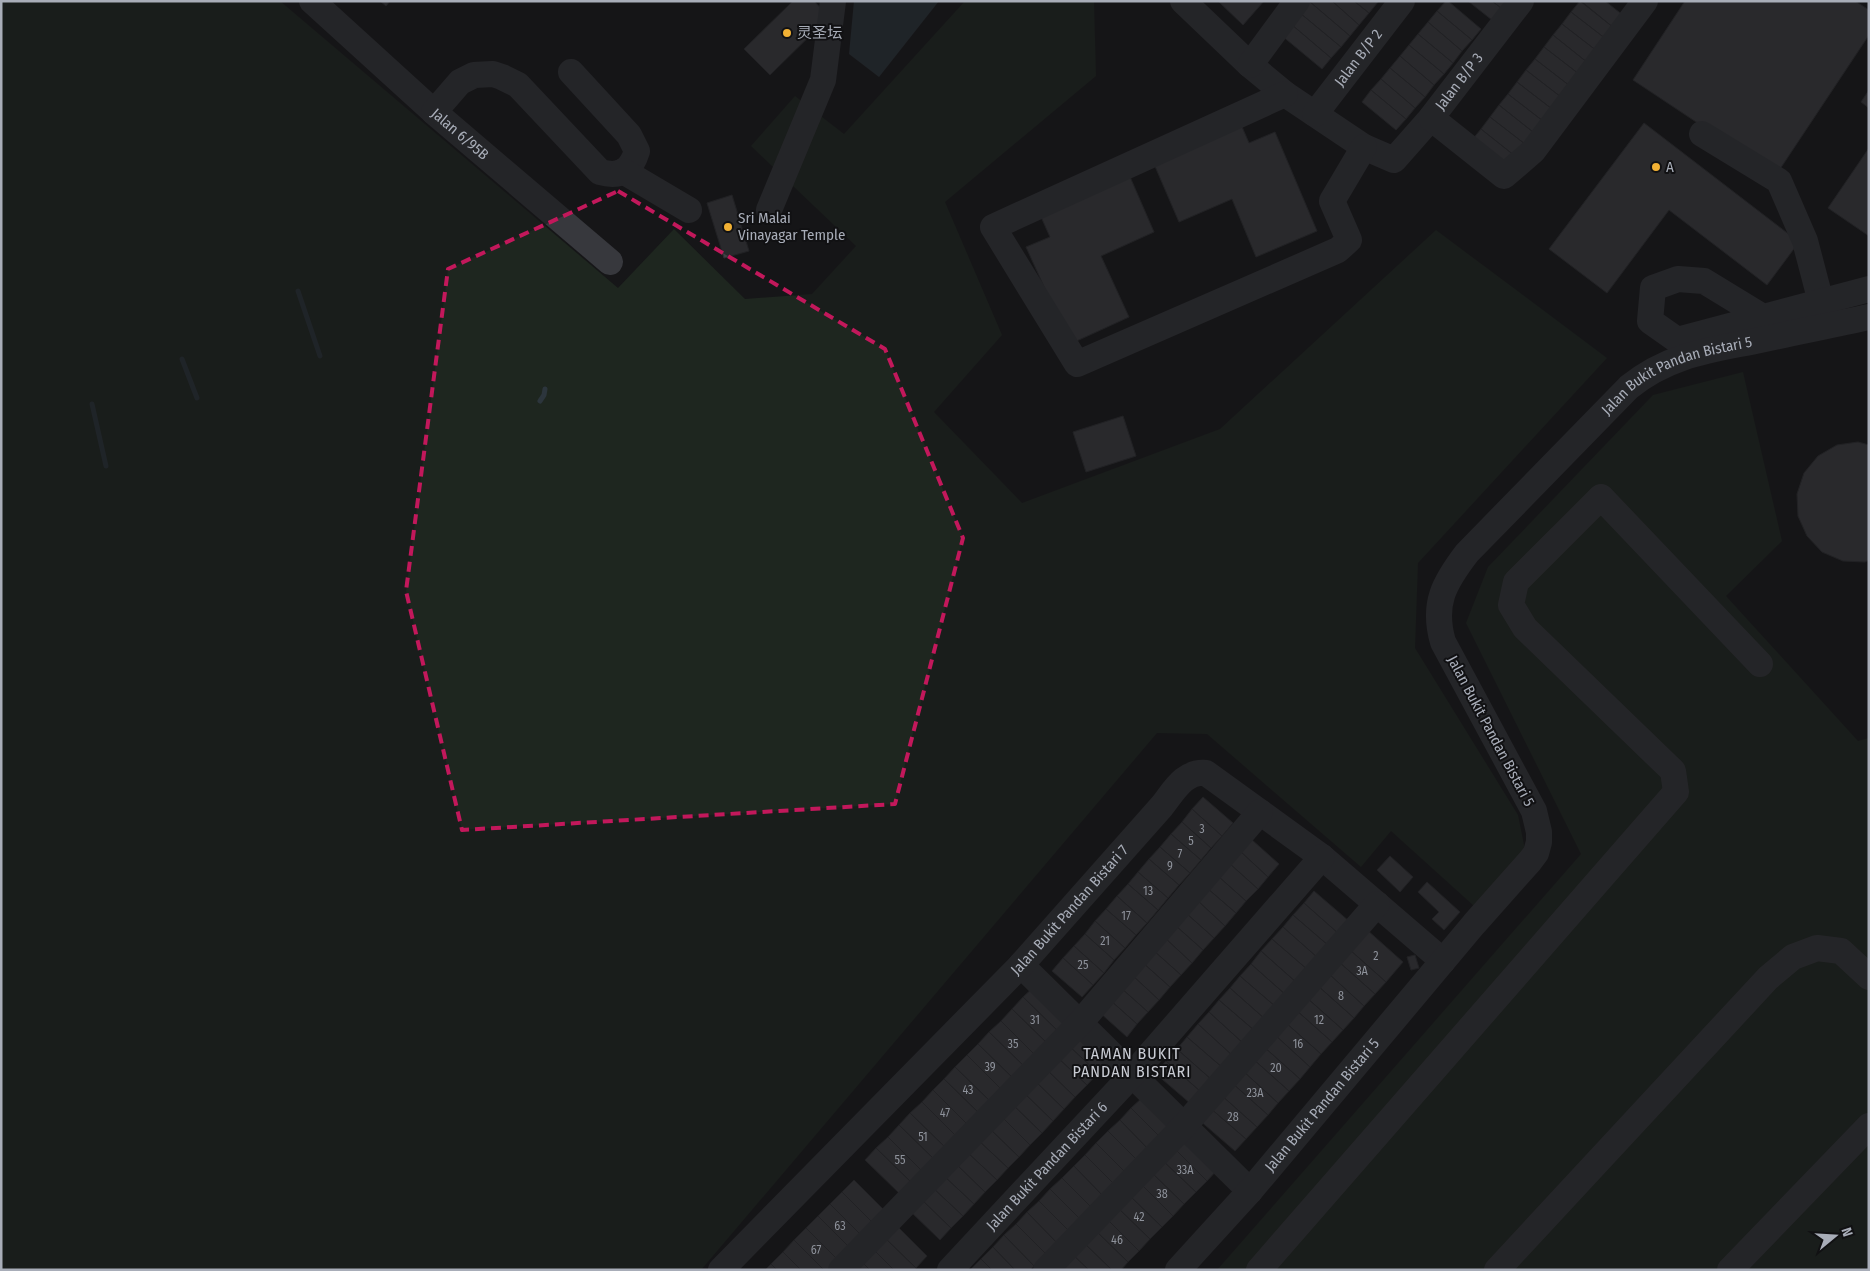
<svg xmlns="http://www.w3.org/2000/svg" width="1870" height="1271" font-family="'Fira Sans Condensed','Noto Sans SC',sans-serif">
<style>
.green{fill:#1e261f}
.water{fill:#2c353c}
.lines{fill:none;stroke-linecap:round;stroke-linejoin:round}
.stream{stroke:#2c353c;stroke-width:5}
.building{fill:#404145;stroke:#303034}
.minor{stroke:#37383d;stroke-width:26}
.marked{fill:none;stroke:#c2185b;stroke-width:4;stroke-dasharray:10 6;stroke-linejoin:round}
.poi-dot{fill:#f2b134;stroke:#111113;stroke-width:2}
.labels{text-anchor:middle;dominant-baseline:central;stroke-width:4;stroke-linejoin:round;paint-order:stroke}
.number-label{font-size:12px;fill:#8e929b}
.poi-label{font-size:15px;fill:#a8adb8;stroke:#111113;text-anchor:start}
.street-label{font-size:15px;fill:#a8adb8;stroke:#111113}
.neighbourhood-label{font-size:16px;letter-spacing:1px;fill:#c9ccd4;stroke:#111113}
</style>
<rect width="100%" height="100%" fill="#161618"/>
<path class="green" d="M1,1h279l338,287 56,-59 71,70 67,-5 44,-48 -105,-100 44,-50 49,38 121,-133h129l2,75 -151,126 57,133 -68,77 88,91 198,-74 216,-199 171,128 -189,205 -3,85 103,167 7,35 -51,56 -83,-75 -30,36 -154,-133 -50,-1 -456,537h-700z
M1743,372l39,169 -56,55 132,145 11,-3v532h-652l364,-416 -115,-231 22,-56 165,-172z"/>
<path class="water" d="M854,1h85l-60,76 -30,-23z"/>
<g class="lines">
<path class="stream" d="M298,291l22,65
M182,359l15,39
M540,401l4,-6 1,-6
M92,404l14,62"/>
</g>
<path class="building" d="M380,1h10l-4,5z
M793,1h21l15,16 -59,58 -26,-26z
M1218,1h46l-21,24z
M1309,1h23l27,24 -9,11z
M1309,1l41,35 -9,11 -41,-34z
M1332,1h22l15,12 -10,12z
M1354,1h23l1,1 -9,11z
M1446,1h2l33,28 -9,11 -35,-29z
M1468,1h24l9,7 -9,12z
M1492,1h14l-5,7z
M1580,1l34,27 -8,11 -35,-27z
M1581,1h24l19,15 -10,12z
M1685,1h170l14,9v25l-93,140 -143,-95z
M1437,11l35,29 -10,11 -34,-29z
M1571,12l35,27 -9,12 -35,-27z
M1300,13l41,34 -10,11 -40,-34z
M1428,22l34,29 -9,12 -35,-29z
M1291,24l40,34 -9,11 -41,-34z
M1562,24l35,27 -9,12 -35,-28z
M1418,34l35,29 -9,11 -35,-29z
M1553,35l35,28 -9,11 -35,-27z
M1409,45l35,29 -10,11 -34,-29z
M1544,47l35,27 -9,12 -35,-27z
M1400,56l34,29 -9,12 -35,-29z
M1535,59l35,27 -9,11 -35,-27z
M1390,68l35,29 -10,11 -34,-29z
M1526,70l35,27 -9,12 -35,-27z
M1381,79l34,29 -9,11 -35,-29z
M1517,82l35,27 -9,12 -35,-27z
M1371,90l35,29 -10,11 -34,-28z
M1869,90v18l-8,-6z
M1508,94l35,27 -10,11 -34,-27z
M1499,105l34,27 -8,12 -35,-27z
M1490,117l35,27 -10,12 -34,-27z
M1239,120l10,23 26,-11 42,99 -61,26 -24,-58 -53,23 -28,-65z
M1644,123l155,119 -32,43 -98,-75 -62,83 -58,-44z
M1481,129l34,27 -8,11 -35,-27z
M1869,148v88l-41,-28z
M1127,170l27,62 -53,24 28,61 -59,27 -44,-97 24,-10 -12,-27z
M732,195l17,56 -25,7 -17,-55z
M1123,416l13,40 -50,16 -13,-40z
M1858,442l11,3v115l-4,2 -22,-1 -21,-9 -15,-16 -9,-20 -1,-22 7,-21 14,-17 19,-11z
M1203,797l30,26 -11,13 -30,-27z
M1192,809l30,27 -11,12 -29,-26z
M1182,822l29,26 -10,12 -30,-26z
M1171,834l30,26 -11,13 -30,-26z
M1251,839l28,25 -11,13 -28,-26z
M1160,847l30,26 -11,12 -30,-26z
M1240,851l28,26 -10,12 -29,-26z
M1390,856l23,21 -13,15 -23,-22z
M1149,859l30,26 -11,13 -30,-26z
M1229,863l29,26 -12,12 -28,-25z
M1138,872l30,26 -10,12 -30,-26z
M1218,876l28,25 -10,12 -29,-25z
M1427,882l33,30 -16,18 -12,-11 7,-7 -21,-20z
M1128,884l30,26 -11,13 -30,-27z
M1207,888l29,25 -11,13 -28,-26z
M1314,891l36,31 -11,12 -35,-31z
M1117,896l30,27 -11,12 -30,-26z
M1197,900l28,26 -11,12 -28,-25z
M1304,903l35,31 -10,12 -36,-31z
M1106,909l30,26 -11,13 -30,-27z
M1186,913l28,25 -11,12 -28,-25z
M1293,915l36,31 -11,12 -35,-31z
M1095,921l30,27 -11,12 -29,-26z
M1175,925l28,25 -11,13 -28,-26z
M1283,927l35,31 -10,12 -36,-31z
M1366,929l37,33 -17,20 -37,-33z
M1085,934l29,26 -10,13 -30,-27z
M1164,937l28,26 -11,12 -28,-25z
M1272,939l36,31 -11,13 -36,-32z
M1074,946l30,27 -11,12 -30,-27z
M1349,949l37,33 -11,12 -37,-33z
M1153,950l28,25 -11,12 -28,-25z
M1261,951l36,32 -11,12 -35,-31z
M1415,955l4,13 -8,2 -4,-13z
M1063,958l30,27 -11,12 -30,-26z
M1338,961l37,33 -11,12 -36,-33z
M1142,962l28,25 -11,13 -28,-26z
M1251,964l35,31 -10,12 -36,-31z
M1328,973l36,33 -10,12 -37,-33z
M1131,974l28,26 -11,12 -28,-25z
M1240,976l36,31 -11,12 -35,-31z
M1317,985l37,33 -11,12 -37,-33z
M1035,986l35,35 -11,11 -36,-35z
M1120,987l28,25 -11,12 -28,-25z
M1230,988l35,31 -10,12 -36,-31z
M1023,997l36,35 -11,12 -36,-35z
M1306,997l37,33 -11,12 -37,-33z
M1109,999l28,25 -10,13 -29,-26z
M1219,1000l36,31 -11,13 -35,-32z
M1012,1009l36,35 -12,12 -35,-35z
M1295,1009l37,33 -11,12 -36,-32z
M1209,1012l35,32 -11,12 -35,-32z
M1001,1021l35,35 -11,11 -36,-35z
M1285,1022l36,32 -11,13 -36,-33z
M1198,1024l35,32 -10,12 -36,-31z
M989,1032l36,35 -11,12 -36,-35z
M1079,1032l30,29 -11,12 -31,-29z
M1274,1034l36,33 -10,12 -37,-33z
M1187,1037l36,31 -11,12 -35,-31z
M978,1044l36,35 -12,11 -35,-35z
M1067,1044l31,29 -11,12 -31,-29z
M1263,1046l37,33 -11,12 -37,-33z
M1177,1049l35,31 -11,12 -35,-31z
M967,1055l35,35 -11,12 -36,-35z
M1056,1056l31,29 -12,12 -30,-29z
M1252,1058l37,33 -11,12 -36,-33z
M1166,1061l35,31 -10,12 -36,-31z
M955,1067l36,35 -11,12 -36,-35z
M1045,1068l30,29 -11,12 -31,-30z
M1242,1070l36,33 -10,12 -37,-33z
M944,1079l36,35 -12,11 -35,-35z
M1033,1079l31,30 -11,12 -31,-30z
M1231,1082l37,33 -11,12 -37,-33z
M933,1090l35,35 -11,12 -35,-35z
M1022,1091l31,30 -11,12 -31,-30z
M1220,1094l37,33 -11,12 -37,-32z
M1143,1097l29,30 -11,11 -30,-30z
M922,1102l35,35 -11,11 -36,-35z
M1011,1103l31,30 -12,12 -30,-30z
M1209,1107l37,32 -11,12 -37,-32z
M1131,1108l30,30 -12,12 -29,-30z
M910,1113l36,35 -11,12 -36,-35z
M1000,1115l30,30 -11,12 -31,-30z
M1120,1120l29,30 -11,11 -30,-30z
M899,1125l36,35 -12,12 -35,-35z
M988,1127l31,30 -11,11 -31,-29z
M1108,1131l30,30 -12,12 -30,-30z
M888,1137l35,35 -11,11 -36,-35z
M1185,1137l33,32 -11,12 -33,-33z
M977,1139l31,29 -11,12 -31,-29z
M1096,1143l30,30 -11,12 -30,-30z
M876,1148l36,35 -11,12 -36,-35z
M1174,1148l33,33 -11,11 -34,-32z
M966,1151l31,29 -12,12 -30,-29z
M1085,1155l30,30 -12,11 -29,-30z
M1162,1160l34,32 -12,12 -33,-32z
M955,1163l30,29 -11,12 -31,-29z
M1074,1166l29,30 -11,12 -30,-30z
M1151,1172l33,32 -11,12 -33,-33z
M943,1175l31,29 -11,12 -31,-29z
M1062,1178l30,30 -12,11 -30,-30z
M854,1180l32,32 -12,12 -32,-32z
M1140,1183l33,33 -11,11 -33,-32z
M932,1187l31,29 -12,12 -30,-29z
M1050,1189l30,30 -11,12 -30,-30z
M842,1192l32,32 -12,12 -32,-32z
M1129,1195l33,32 -12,12 -33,-32z
M921,1199l30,29 -11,12 -30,-29z
M1039,1201l30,30 -12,12 -30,-31z
M830,1204l32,32 -12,12 -32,-32z
M1117,1207l33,32 -11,12 -33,-33z
M1027,1212l30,31 -11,11 -30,-30z
M818,1216l32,32 -12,12 -32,-32z
M1106,1218l33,33 -11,11 -33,-32z
M1016,1224l30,30 -12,12 -30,-31z
M896,1225l31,31 -11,12 -32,-31z
M806,1228l32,32 -9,10h-5l-30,-30z
M1095,1230l33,32 -7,8h-9l-29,-28z
M1004,1235l30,31 -4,4h-15l-22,-23z
M884,1237l32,31 -2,2h-20l-21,-21z
M794,1240l30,30h-23l-18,-18z
M1083,1242l29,28h-23l-17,-16z
M993,1247l22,23h-23l-11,-11z
M873,1249l21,21h-24l-9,-9z
M783,1252l18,18h-24l-6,-6z
M1072,1254l17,16h-24l-4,-5z
M981,1259l11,11h-22z
M861,1261l9,9h-17z
M771,1264l6,6h-12z"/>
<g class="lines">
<g class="minor">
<path id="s1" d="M312,1l122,111 176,150"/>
<path id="s2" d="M1183,1l67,64 35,29 79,53 30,13 37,-42 90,-117"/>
<path d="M1250,65l47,-64"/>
<path d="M1285,94l-292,133 84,137 261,-114 11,-10 -17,-39 32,-54"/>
<path d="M434,112l26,-30 14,-7 19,-1 9,3 16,8 82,87c21,6 31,-2 37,-21l-8,-16 -58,-63"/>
<path id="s3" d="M1315,114l87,-113"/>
<path d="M1431,118l73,58 29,-25 112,-150"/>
<path d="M1702,134l77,47 26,60 16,61"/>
<path d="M623,171l66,39"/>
<path d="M769,210l54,-130 10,-79"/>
<path d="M1763,317l-59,-36 -26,-2 -25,9 -3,33 27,19 192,-51"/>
<path d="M1021,965l229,226"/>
<path id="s4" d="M721,1270l300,-305 141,-159c12,-15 22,-35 44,-33l116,84 121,104"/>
<path d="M841,1270l239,-247 180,-211"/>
<path id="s5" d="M950,1270l182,-195 190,-218"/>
<path d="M1046,1270l138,-144 193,-222"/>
<path id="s6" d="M1178,1270l72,-79 224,-267 56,-63 6,-8 3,-11v-10l-5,-21 -91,-169c-11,-38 1,-59 24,-89l162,-166c41,-33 82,-37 131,-47 36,-8 73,-15 109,-23"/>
<path d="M1259,1270l417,-478 -3,-21 -148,-143 -14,-23 5,-23 85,-85 159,167"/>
<path d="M1497,1270l271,-292 25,-21 24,-9 24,3 28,26"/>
<path d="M1730,1270l139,-144"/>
</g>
</g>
<path d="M0 0H1870V1271H0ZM618,191l267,158 78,189 -68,266 -433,26 -56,-239 42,-322z" fill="#161618" fill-opacity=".55" fill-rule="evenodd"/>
<path class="marked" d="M618,191l267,158 78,189 -68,266 -433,26 -56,-239 42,-322z"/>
<g class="poi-dot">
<circle cx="787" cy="33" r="5"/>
<circle cx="1656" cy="167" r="5"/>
<circle cx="728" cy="227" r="5"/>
</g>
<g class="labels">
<g class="number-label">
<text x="1202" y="829">3</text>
<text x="1191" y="841">5</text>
<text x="1180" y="854">7</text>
<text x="1170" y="866">9</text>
<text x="1148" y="891">13</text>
<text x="1126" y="916">17</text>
<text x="1105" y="941">21</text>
<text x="1376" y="956">2</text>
<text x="1083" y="965">25</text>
<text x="1362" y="971">3A</text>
<text x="1341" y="996">8</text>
<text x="1035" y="1020">31</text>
<text x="1319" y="1020">12</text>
<text x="1013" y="1044">35</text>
<text x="1298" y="1044">16</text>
<text x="990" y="1067">39</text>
<text x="1276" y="1068">20</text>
<text x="968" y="1090">43</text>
<text x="1255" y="1093">23A</text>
<text x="945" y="1113">47</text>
<text x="1233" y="1117">28</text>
<text x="923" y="1137">51</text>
<text x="900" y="1160">55</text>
<text x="1185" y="1170">33A</text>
<text x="1162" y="1194">38</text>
<text x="1139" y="1217">42</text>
<text x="840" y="1226">63</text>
<text x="1117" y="1240">46</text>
<text x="816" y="1250">67</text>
</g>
<g class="poi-label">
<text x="797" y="33">灵圣坛</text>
<text x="1666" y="167">A</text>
<text x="738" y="218">Sri Malai<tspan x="738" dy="17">Vinayagar Temple</tspan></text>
</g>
<g class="street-label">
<text stroke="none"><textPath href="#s3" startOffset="71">Jalan B/P 2</textPath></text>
<text stroke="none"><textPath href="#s2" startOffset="368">Jalan B/P 3</textPath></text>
<text stroke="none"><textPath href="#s1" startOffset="199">Jalan 6/95B</textPath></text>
<text stroke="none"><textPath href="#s6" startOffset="1162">Jalan Bukit Pandan Bistari 5</textPath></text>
<text transform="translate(1491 731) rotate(62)">Jalan Bukit Pandan Bistari 5</text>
<text stroke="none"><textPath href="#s4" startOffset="501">Jalan Bukit Pandan Bistari 7</textPath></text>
<text stroke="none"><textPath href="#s6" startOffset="219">Jalan Bukit Pandan Bistari 5</textPath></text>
<text stroke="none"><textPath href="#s5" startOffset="142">Jalan Bukit Pandan Bistari 6</textPath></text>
</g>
<g class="neighbourhood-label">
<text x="1132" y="1053">TAMAN BUKIT<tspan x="1132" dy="18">PANDAN BISTARI</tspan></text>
</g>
</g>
<rect width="1870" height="1271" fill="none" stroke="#a8adb8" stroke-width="5"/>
<g transform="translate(1835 1236) rotate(72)" stroke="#111113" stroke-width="4" paint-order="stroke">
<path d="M0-4L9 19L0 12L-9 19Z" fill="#a8adb8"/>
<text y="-8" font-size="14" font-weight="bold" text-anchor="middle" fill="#a8adb8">N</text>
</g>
</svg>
